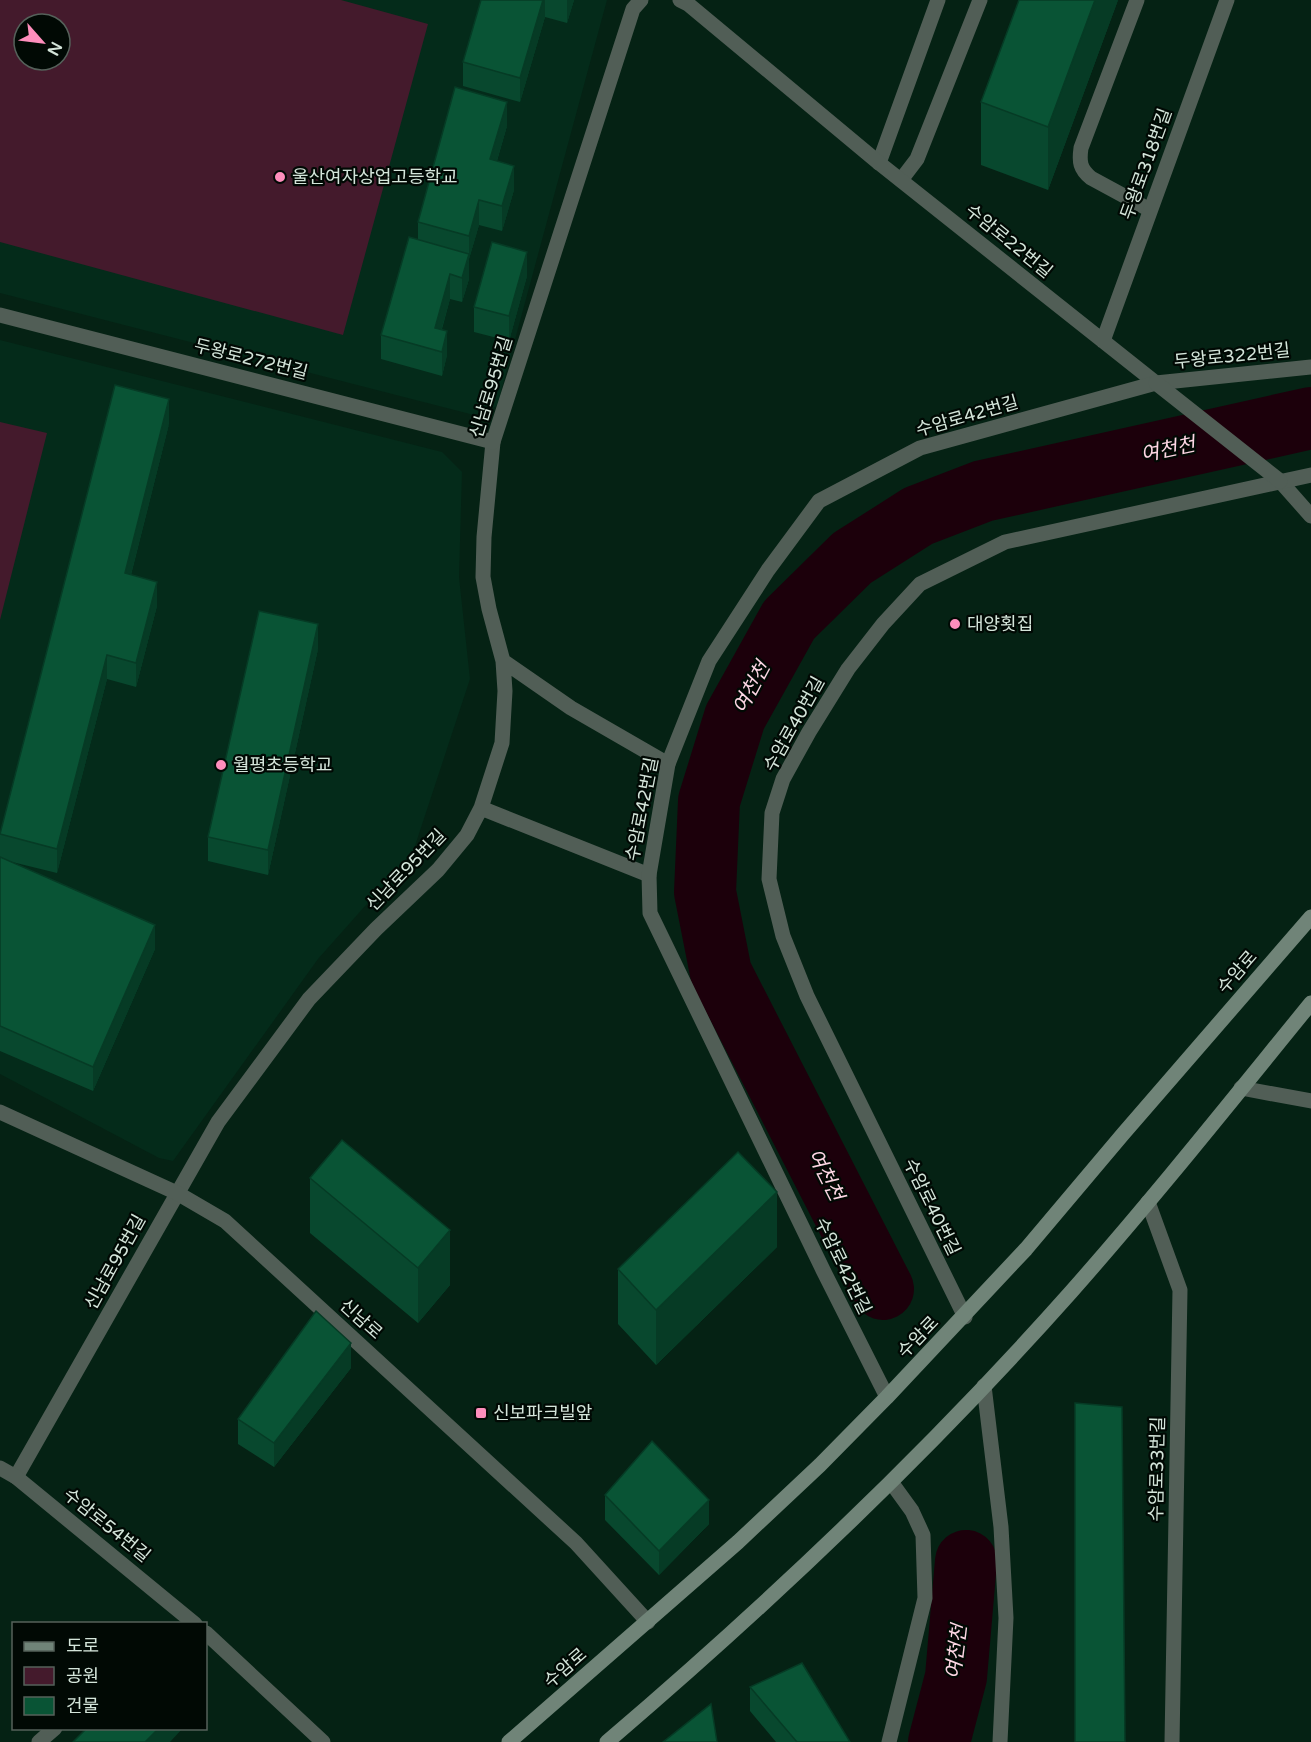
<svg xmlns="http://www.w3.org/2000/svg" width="1311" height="1742" font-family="'Varela Round','Noto Sans KR',sans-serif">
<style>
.built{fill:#042b1a;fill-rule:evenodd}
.green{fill:#441a2c;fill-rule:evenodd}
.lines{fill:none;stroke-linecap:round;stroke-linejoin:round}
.river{stroke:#1c000b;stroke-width:62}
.service{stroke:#515e56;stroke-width:15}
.minor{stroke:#515e56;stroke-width:15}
.tertiary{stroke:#515e56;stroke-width:15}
.secondary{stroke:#708478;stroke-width:15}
.minor-bridge{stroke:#515e56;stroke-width:15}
.wall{fill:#08482e}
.shaded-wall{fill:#063b25}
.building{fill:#095435;stroke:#063b25;stroke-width:1.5}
.poi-dot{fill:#fe8ebc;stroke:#010904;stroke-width:2}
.labels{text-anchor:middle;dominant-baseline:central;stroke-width:4.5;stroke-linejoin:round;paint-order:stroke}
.street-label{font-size:18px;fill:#d4e5da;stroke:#010904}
.poi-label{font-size:18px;fill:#d4e5da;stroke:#010904;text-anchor:start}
.water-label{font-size:20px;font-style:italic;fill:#fdd6e4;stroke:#010904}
</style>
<rect width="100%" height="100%" fill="#052214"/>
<path class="built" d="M0,0h607l-110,406 -23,9 -474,-122zM24,24h36v36h-36z
M0,340l442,112 20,20 -3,105 11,102 -57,173 -95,107 -145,202 -14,-3 -159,-84z"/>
<path class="green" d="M0,0h341l87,24 -85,311 -343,-93zM24,24h36v36h-36z
M0,422l47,11 -47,187z"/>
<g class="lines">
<path class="river" d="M883,1289l-162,-316 -16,-81 4,-91 26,-84 54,-97 63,-62 66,-42 65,-25 328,-73
M939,1742l17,-65 10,-116"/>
<path class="service" d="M1137,0l-56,148c-2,14 -1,21 10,30l59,32
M879,163l59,-163
M901,180l16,-21 63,-159
M503,661l68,47 97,56
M481,808l168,67
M16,1477l202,-355 91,-123 67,-70 62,-59 29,-35 14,-27 21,-65 3,-52 -2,-30 -14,-52 -6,-32 1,-40 9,-95
M39,1742l16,-14"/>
<path class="minor" d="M680,0l8,4 191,159 277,220
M0,315l493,127 140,-433 8,-9
M1103,341l124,-341
M1280,481l31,35
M1241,1088l70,13
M1148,1202l32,88 -8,452
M984,1386l17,141 5,91 -6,124
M0,1468l16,9 179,147
M206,1633l117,109
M889,1742l36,-144 -2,-63 -11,-24 -21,-29"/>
<path class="tertiary" d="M0,1112l177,81 48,28 351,322 72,79
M965,1317l-158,-321 -24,-60 -14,-57 3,-66 11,-34 26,-47 39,-63 35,-45 37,-40 85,-42 306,-67
M887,1397l-64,-127 -173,-357 -1,-38 19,-111 41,-103 59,-91 51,-69 101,-53 236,-65 155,-16"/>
<path class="secondary" d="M509,1742l229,-200 82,-77 67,-68 139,-148 97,-115 188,-217
M607,1742c164,-140 321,-289 464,-450 83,-94 161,-192 240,-289"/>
<path class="minor-bridge" d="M1156,383l124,98"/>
</g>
<path class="wall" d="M481,0h93l-7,23 -22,-6 -25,85 -57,-16v-24z
M1118,0l-70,190 -67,-25v-63z
M507,126l-10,35 17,29 -12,41 -23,-6 -10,34v20l-7,23 -12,-3 -8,30 5,26 -5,21 -61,-17v-24l37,-95v-18z
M527,276l-18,65 -35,-9v-25z
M169,424l-38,151 26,31 -21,81 -29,-8 -50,194 -49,-12 147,88 -62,142 -93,-40v-217z
M318,649l-50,226 -60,-14v-24z
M310,1178l140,107 -32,38 -108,-90z
M777,1247l-121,118 -38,-41v-55z
M351,1368l-77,99 -36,-23v-25z
M605,1495l104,29 -50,51 -54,-55z
M750,1687l100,55h-74l-26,-31z"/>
<path class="shaded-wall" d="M543,0h2v17l-25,85v-24z
M567,0h7l-7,23z
M1095,0h23l-70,190v-63z
M507,102v24l-17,58v-25z
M514,166v24l-12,41v-25z
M479,200v25l-10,34v20l-7,23v-24l7,-22v-20z
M527,252v24l-18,65v-25z
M450,274v25l-15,53v-24z
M447,331v24l-5,21v-24z
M169,399v25l-44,174v-25z
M157,582v24l-21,81v-24z
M318,624v25l-50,226v-25z
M107,655v24l-50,194v-24z
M155,925v24l-62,142v-24z
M777,1192v55l-121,118v-55z
M450,1230v55l-32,38v-55z
M351,1343v25l-77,99v-24z
M709,1500v24l-50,51v-24z
M159,1728h24l-13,14h-25z"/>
<path class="building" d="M481,0h62l-23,78 -57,-16z
M1019,0h76l-47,127 -67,-25z
M455,87l52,15 -17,57 24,7 -12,40 -23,-6 -10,36 -51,-14z
M409,237l60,17 -7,24 -12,-4 -15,54 12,3 -5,21 -61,-17z
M492,242l35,10 -18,64 -35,-9z
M115,385l54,14 -44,174 32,9 -21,81 -29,-8 -50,194 -57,-15z
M259,611l59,13 -50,226 -60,-13z
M0,857l155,68 -62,142 -93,-41z
M342,1140l108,90 -32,38 -108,-90z
M738,1152l39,40 -121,118 -38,-41z
M316,1311l35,32 -77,100 -36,-24z
M1075,1403l47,4 3,335h-50z
M652,1441l57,59 -50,51 -54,-56z
M802,1663l48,79h-53l-47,-55z
M711,1704l6,38h-54z
M87,1728h72l-14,14h-72z"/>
<g class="poi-dot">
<circle cx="280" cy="177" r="6"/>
<circle cx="955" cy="624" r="6"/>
<circle cx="221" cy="765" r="6"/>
<rect x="475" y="1407" width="12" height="12" rx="3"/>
</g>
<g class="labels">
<g class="street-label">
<text transform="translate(1146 164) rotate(-70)">두왕로318번길</text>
<text transform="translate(1009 241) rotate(39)">수암로22번길</text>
<text transform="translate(1232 356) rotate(-6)">두왕로322번길</text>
<text transform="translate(251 359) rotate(14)">두왕로272번길</text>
<text transform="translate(491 387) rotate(-73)">신남로95번길</text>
<text transform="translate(967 416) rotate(-16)">수암로42번길</text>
<text transform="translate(794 724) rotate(-61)">수암로40번길</text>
<text transform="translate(642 809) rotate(-79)">수암로42번길</text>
<text transform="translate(406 870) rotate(-46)">신남로95번길</text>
<text transform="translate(1237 972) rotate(-49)">수암로</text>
<text transform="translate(932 1207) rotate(64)">수암로40번길</text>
<text transform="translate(115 1262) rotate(-61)">신남로95번길</text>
<text transform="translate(843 1266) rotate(64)">수암로42번길</text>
<text transform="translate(361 1319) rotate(42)">신남로</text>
<text transform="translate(918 1337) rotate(-46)">수암로</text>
<text transform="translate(1157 1469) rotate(-89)">수암로33번길</text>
<text transform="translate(107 1525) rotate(39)">수암로54번길</text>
<text transform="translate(565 1668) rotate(-41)">수암로</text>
</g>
<g class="poi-label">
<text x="292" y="177">울산여자상업고등학교</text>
<text x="967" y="624">대양횟집</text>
<text x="233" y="765">월평초등학교</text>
<text x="493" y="1413">신보파크빌앞</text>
</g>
<g class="water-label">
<text transform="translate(1168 450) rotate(-12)">여천천</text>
<text transform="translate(752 688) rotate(-62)">여천천</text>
<text transform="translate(825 1175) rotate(63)">여천천</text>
<text transform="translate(957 1652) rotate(-83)">여천천</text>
</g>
</g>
<rect x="12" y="1622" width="195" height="108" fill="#010904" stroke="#55615a" stroke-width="1.5"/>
<rect x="24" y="1642" width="30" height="9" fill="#708478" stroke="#55615a" stroke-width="1.5"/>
<text x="66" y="1652" font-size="18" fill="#d4e5da">도로</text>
<rect x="24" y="1667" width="30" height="18" fill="#441a2c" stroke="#55615a" stroke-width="1.5"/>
<text x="66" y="1682" font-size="18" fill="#d4e5da">공원</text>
<rect x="24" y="1697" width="30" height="18" fill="#095435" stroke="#55615a" stroke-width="1.5"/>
<text x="66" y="1712" font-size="18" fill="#d4e5da">건물</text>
<g transform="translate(42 42) rotate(118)"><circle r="28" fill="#010904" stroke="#55615a" stroke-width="1.5"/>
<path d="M0-4.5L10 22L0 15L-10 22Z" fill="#fe8ebc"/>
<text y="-9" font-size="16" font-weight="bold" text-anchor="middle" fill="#d4e5da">N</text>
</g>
</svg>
